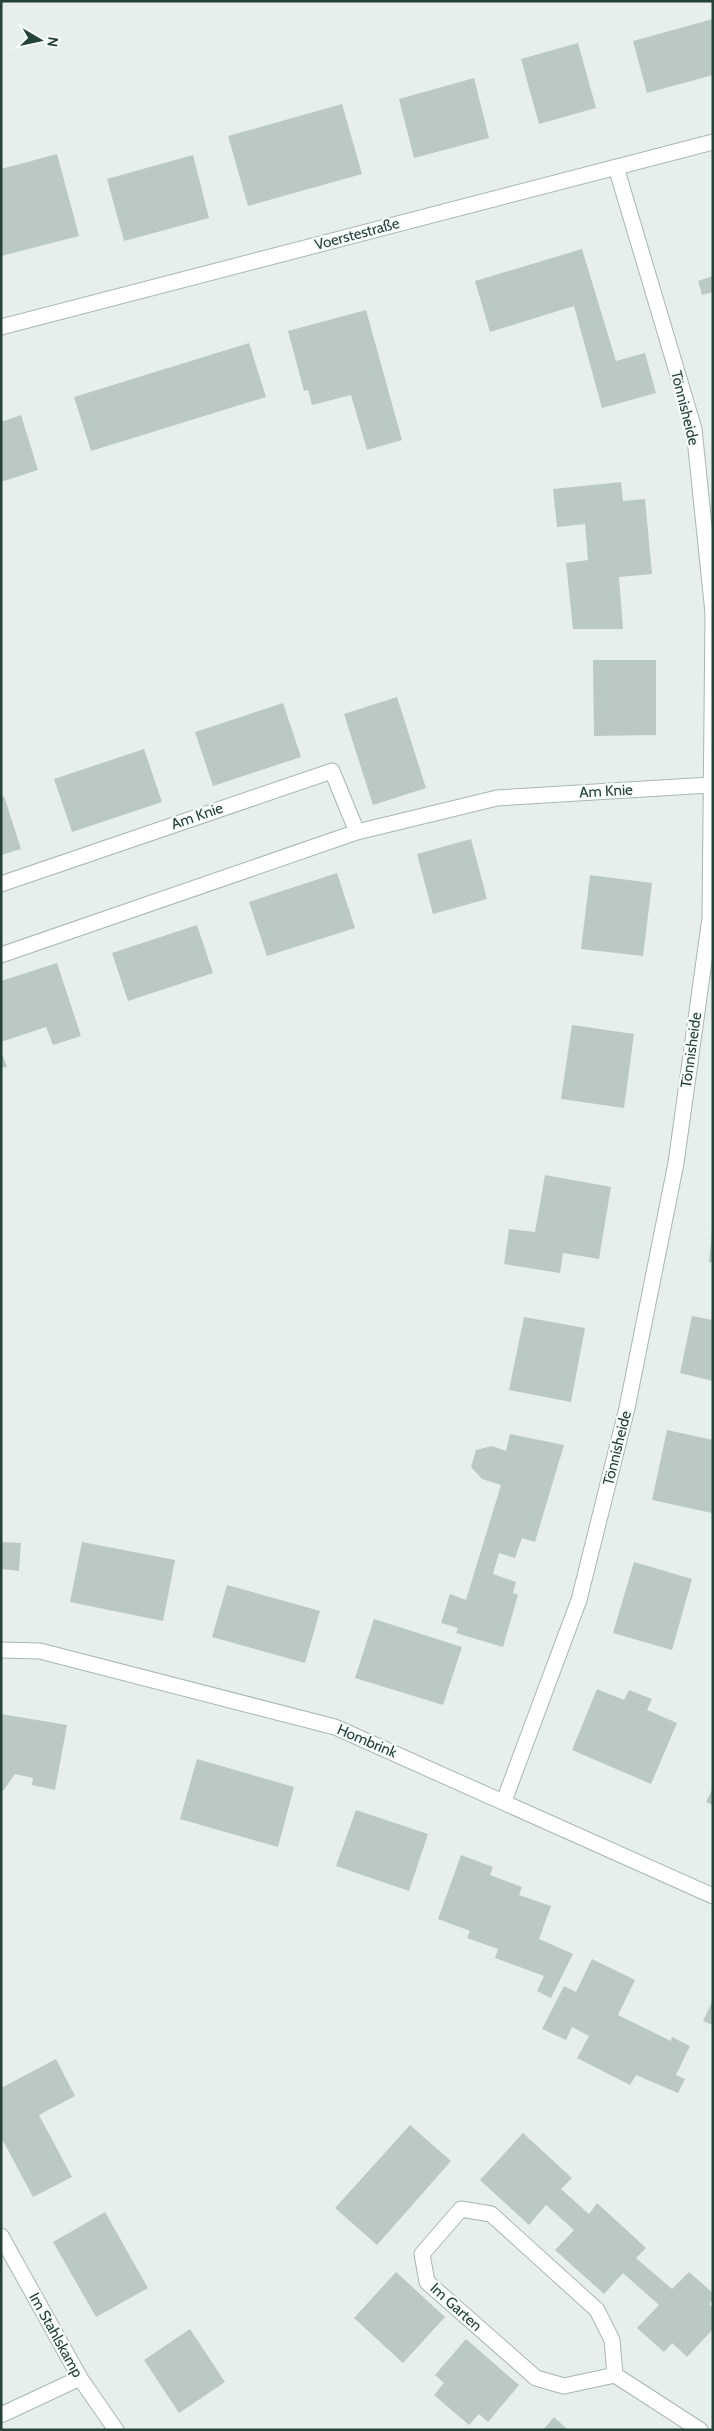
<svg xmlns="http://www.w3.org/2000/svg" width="714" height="2431" font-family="Cabin,sans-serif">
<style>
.building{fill:#bbc9c4}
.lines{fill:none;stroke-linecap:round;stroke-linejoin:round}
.street-casing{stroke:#a8b7b2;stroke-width:17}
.street{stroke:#fff;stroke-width:15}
.labels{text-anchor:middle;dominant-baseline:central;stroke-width:4.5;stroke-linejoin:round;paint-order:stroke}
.street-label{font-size:15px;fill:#24413a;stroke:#f6fbf9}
</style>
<rect width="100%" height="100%" fill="#e6efeb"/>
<path class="building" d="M713,19v56l-66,18 -14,-52z
M578,43l18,65 -57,16 -18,-65z
M474,78l15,60 -75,20 -15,-59z
M342,104l20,70 -114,32 -20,-70z
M57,154l22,82 -78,20v-87z
M193,155l16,63 -85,23 -17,-62z
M582,249l34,112 29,-8 11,40 -54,15 -28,-102 -84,26 -15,-51z
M713,276v16l-11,3 -4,-14z
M366,310l36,130 -35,10 -16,-55 -39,10 -4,-15 -4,1 -16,-60z
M249,343l17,54 -175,54 -17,-54z
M21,415l17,55 -37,12v-60z
M621,482l2,19 22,-2 7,75 -33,3 4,52h-50l-7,-66 22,-3 -3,-36 -28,3 -4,-38z
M593,660h63v75l-62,1z
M397,697l29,91 -53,17 -29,-91z
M283,703l18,54 -88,29 -18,-54z
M144,749l18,53 -90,30 -18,-53z
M4,796l17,53 -20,6v-58z
M471,839l16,60 -54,15 -16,-60z
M337,873l18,55 -88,28 -18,-54z
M590,875l62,8 -9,73 -62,-7z
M197,925l16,48 -85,28 -16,-48z
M57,963l24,73 -28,9 -7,-18 -45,15v-61z
M572,1025l62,9 -10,74 -63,-9z
M1,1051l6,16 -6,1z
M545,1175l66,12 -12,72 -36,-6 -3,20 -56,-9 5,-35 26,3z
M712,1231h1v32l-4,-1z
M692,1316l21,4v61l-33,-8z
M524,1317l61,11 -14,74 -62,-12z
M667,1430l46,10 -1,73 -60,-13z
M510,1434l54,11 -29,97 -13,-4 -7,20 -16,-5 -6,21 23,8 -3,11 5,2 -15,52 -47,-14 2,-5 -17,-5 9,-29 16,6 35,-115 -19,-6 -11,-12 5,-17 16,-4 14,5z
M1,1542l20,1 -2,28 -18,-2z
M82,1542l93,18 -12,61 -93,-19z
M634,1562l58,17 -20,71 -59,-17z
M227,1585l93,26 -15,52 -93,-26z
M374,1619l88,28 -19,58 -88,-27z
M597,1689l27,11 5,-10 23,9 -5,11 30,13 -26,61 -79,-34z
M1,1714l66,11 -12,65 -23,-5 1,-7 -18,-4 -12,17 -2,-1z
M197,1759l97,28 -16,60 -98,-28z
M713,1788v17l-7,-3z
M356,1810l72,24 -19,57 -73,-25z
M461,1855l32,12 -3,8 32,12 -3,8 32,11 -12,33 34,15 -22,44 -14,-7 7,-15 -49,-18 3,-9 -31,-11 3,-7 -32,-12z
M592,1959l43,21 -17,35 53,26 1,-4 18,9 -14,29 9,4 -7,14 -42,-18 -6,10 -53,-27 12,-22 -17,-9 -6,13 -24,-11 22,-43 12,6z
M713,2000v25l-10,-4z
M56,2059l19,37 -36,19 33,62 -39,20 -32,-60v-49z
M410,2125l41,36 -74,84 -42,-37z
M523,2133l49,45 -11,11 28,25 8,-11 49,45 -10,10 36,31 17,-17 24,21v6l-4,5 4,4v21l-26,28 -15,-14 -8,9 -27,-24 22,-23 -36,-32 -19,21 -49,-44 19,-20 -28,-25 -17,20 -49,-45z
M105,2212l43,76 -52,29 -43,-75z
M396,2272l49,45 -42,46 -49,-45z
M190,2329l35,53 -46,31 -35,-53z
M466,2339l53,46 -31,37 -9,-8 -10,11 -35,-30 10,-12 -9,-8z
M554,2417l14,13h-25z"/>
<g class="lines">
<defs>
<path id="street" d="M1,327l712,-185
M1,884l331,-113 25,61 140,-34 213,-13
M1,955l356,-123
M1,1650l39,1 295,76 378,169
M504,1801l75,-201 48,-192 49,-245 34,-245 3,-305 -19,-184 -78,-262
M1,2236l79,142 36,52
M615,2375l-3,-35 -15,-30 -106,-96 -30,-5 -39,45 5,28 109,96 28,8 51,-11 85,55
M1,2415l79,-37"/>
</defs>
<use href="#street" class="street-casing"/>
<use href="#street" class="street"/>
</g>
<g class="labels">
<g class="street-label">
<text transform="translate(357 234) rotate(-15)">Voerstestraße</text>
<text transform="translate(685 408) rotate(76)">Tönnisheide</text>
<text transform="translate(606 791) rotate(-3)">Am Knie</text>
<text transform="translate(197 816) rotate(-19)">Am Knie</text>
<text transform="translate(691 1050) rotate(-82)">Tönnisheide</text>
<text transform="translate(617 1448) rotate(-76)">Tönnisheide</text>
<text transform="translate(367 1741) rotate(23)">Hombrink</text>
<text transform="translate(456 2307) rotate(42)">Im Garten</text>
<text transform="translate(56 2335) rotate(61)">Im Stahlskamp</text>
</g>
</g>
<rect width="714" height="2431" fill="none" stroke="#24413a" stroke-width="5"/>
<g transform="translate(40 40) rotate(99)" stroke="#f6fbf9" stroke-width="4" paint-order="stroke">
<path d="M0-4L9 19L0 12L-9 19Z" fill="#24413a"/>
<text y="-8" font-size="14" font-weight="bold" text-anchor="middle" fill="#24413a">N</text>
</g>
</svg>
